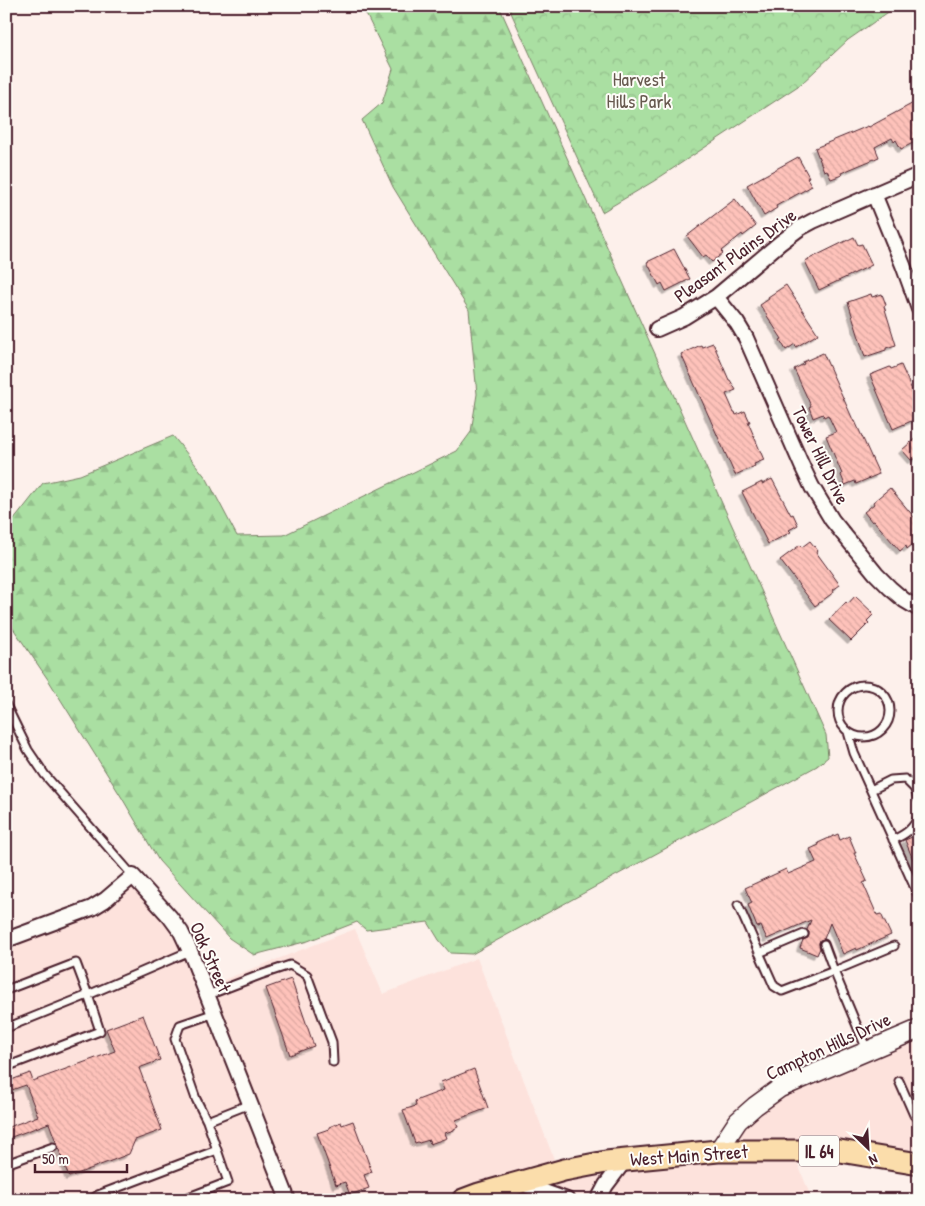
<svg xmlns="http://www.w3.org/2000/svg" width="925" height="1206" font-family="'Patrick Hand',sans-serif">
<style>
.built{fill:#fde2dc}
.forest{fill:url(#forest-firs);stroke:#7a7f66}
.park{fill:url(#park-crowns);stroke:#7a7f66}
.building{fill:url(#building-back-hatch);stroke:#4a1f2b;filter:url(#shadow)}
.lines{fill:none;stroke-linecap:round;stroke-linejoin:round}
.service-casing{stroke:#4a1f2b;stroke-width:11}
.minor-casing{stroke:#4a1f2b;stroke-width:18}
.tertiary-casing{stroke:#4a1f2b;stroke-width:21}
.primary-casing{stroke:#4a1f2b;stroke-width:25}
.service{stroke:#fdfcf7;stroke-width:7}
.minor{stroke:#fdfcf7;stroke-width:14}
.tertiary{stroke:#fdfcf7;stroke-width:18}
.primary{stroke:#fbddab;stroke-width:21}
.labels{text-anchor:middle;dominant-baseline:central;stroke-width:4;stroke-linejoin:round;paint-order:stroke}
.shield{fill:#fdfcf7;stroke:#806168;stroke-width:1}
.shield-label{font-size:18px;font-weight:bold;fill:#4a1f2b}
.park-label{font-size:19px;fill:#67594f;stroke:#fdfcf7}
.street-label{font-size:19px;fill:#4a1f2b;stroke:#fdfcf7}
</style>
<defs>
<pattern id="forest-firs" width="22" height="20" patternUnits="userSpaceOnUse" patternTransform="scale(1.25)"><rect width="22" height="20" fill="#aadfa2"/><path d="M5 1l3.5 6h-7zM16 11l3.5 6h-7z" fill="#94bf8c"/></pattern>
<pattern id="park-crowns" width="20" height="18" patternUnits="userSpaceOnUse" patternTransform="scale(1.25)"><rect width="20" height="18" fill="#aadfa2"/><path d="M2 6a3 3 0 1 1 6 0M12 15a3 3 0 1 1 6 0" fill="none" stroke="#94bf8c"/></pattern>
<pattern id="building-back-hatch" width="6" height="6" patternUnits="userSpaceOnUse" patternTransform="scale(1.25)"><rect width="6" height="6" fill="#fec2ba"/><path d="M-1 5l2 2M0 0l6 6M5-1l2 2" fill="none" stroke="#dba6a0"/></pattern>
<filter id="shadow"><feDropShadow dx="-3.5" dy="3.5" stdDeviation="0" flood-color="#0004"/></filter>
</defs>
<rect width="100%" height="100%" fill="#fdf0eb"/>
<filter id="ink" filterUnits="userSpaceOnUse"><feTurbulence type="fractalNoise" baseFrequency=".02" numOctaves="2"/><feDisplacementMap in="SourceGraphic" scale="10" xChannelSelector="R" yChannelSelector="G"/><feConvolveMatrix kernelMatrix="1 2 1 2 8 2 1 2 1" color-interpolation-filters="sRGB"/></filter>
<g filter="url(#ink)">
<path class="built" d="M133,884l41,51 37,87 69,178h-274v-252l87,-33z
M355,929l28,65 94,-36 80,209 -109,33h-154l-86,-214z
M919,1035v123l-193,-13 21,-26 33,-26z
M794,1154l18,46h-335l101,-27z"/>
<path class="forest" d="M362,6h137l327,729 2,22 -11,9 -345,188 -22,-1 -11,-13 -11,-18 -62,8 -9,-8 -49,19 -54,14 -25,-17 -70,-77 -37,-63 -73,-117 -43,-63v-88l37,-47 37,-8 93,-39 34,43 30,57 47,-1 173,-84 14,-19 6,-38 -8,-84 -76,-123 -31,-67 20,-17 11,-34z"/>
<path class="park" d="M508,6h389l-49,34 -47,44 -147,97 -52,31z"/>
<path class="building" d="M919,100v40l-18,9 -5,-9 -2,2 -2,-4 -17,9 4,10 -38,16 1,2 -11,4 -4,-9 -3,1 -9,-23 53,-22 1,1z
M798,157l11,20 -2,1 5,8 -36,20 1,2 -13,8 -17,-31z
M735,199l21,27 -13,10 -1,-2 -21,17 2,2 -11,9 -6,-7 -3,2 -16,-21z
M854,237l4,8 4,-1 10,21 -53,25 -14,-29z
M674,249l16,30 -24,12 -4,-8 -3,2 -12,-23z
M786,285l32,49 -22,13 -1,-3 -9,6 -6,-10 2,-1 -22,-34 9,-6 -1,-2z
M871,294l1,3 10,-3 4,11 -2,1 12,39 -10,3v2l-21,7 -17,-55z
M713,343l16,37h1l6,10 -10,4 8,18h1l1,3 9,-4 5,11h-2l16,38 -10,4 1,2 -20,9 -54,-121 20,-9 1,2z
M823,353l31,69 1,-1 24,53 -23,10 -1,-3 -10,4 -4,-10 1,-1 -16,-38 10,-4 -8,-17 -4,2 -1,-3 -10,4 -4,-11 2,-1 -17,-37 10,-5 -1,-2z
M901,365l18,41v9l-5,1 2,3 -23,10 -23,-54 20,-8 1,2z
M919,435v22l-8,3 -9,-10z
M772,479l19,36 2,-1 5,11 -9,5 2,2 -23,12 -26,-52 20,-10v2z
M890,488l29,35v16l-12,10 -1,-3 -6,5 -26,-30 -2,1 -8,-10 10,-8 -1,-2z
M810,541l8,10 -2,1 24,33 -7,5 1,2 -19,14 -35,-46 20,-15 2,2z
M855,596l19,18 -7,7 2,2 -18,18 -22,-21 17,-18 2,2z
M838,834l2,6 9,-4 7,17h-2l13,28 -4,2 14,32 4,-1 10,21 -34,15 -1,-2 -13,6 -13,-31 -6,16 -4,1 -1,3 1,5 -3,7 -17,-7 3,-8 5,-2 1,-3v-3l-2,-2 4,-10 -44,19 -6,-13 -4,1 -9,-22 4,-2 -7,-15 41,-19 2,5 28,-12 -6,-13 9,-4 -1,-2z
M919,834v38h-1l-13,-32z
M291,979l23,67 -24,9 -24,-67z
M143,1015l17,45 -21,8 23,62 -27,10 -6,14 -60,23 -20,-54 -43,16v-11l32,-12 -12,-31 -20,7v-10l24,-9 3,8 82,-30 -9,-22z
M474,1069l14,39 -32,12 2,7 -4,2v1l-9,3 2,5 -17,6 -1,-4 -10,3 -1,-1 -3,1 -12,-33 13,-4 -1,-5 29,-11 -3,-8z
M353,1121l19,51 -8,3 5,13 -19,7 -5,-13 -9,3 -19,-52 12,-4v-2l12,-5 1,3z"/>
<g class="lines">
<defs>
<path id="service" d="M838 711a26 26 0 1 1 52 0a26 26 0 1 1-52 0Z
M6,705l22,45 17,25 88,101
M848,732l6,21 65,144
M871,790l20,-10 14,-1 9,9 5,12
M893,840c13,-6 20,-11 26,-24
M738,905l36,81 8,5 52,-20 33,79
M824,944l10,27 60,-25
M759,953l45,-19
M6,990l70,-27 12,32 102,-44
M208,995l52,-20 30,-10 17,10 25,67 1,20
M6,1028l82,-33 12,36 -94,36
M899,1081l15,34 5,3
M207,1121l-11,-22 -21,-60 5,-14 35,-12
M217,1150l-10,-29 43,-17
M6,1164l47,-17
M91,1200l7,-5 119,-45 11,32 -47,18"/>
<path id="minor" d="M874,194l29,71 16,44
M716,297l21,26 9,15 56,128 10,21 20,33 44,54 14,14 14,12 15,9
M657,329l27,-12 32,-20 64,-54 20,-15 13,-7 106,-46
M6,940l86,-32 13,-8 28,-24 37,41 11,15 9,19 98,249
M519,1183l48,17
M598,1200l8,-15 19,-25"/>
<path id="tertiary" d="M718,1151l20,-30 17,-15 25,-18 139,-59"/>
<path id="primary" d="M463,1200l16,-6 85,-24 42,-8 112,-11h122l79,13"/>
</defs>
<use href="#service" class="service-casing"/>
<use href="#minor" class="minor-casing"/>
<use href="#tertiary" class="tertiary-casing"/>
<use href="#primary" class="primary-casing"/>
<use href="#service" class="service"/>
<use href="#minor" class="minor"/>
<use href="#tertiary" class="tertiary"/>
<use href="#primary" class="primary"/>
</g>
</g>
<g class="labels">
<rect class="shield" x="799" y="1135.5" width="40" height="31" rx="4"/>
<g class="shield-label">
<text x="819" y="1151">IL 64</text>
</g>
<g class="park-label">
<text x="639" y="79">Harvest<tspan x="639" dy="22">Hills Park</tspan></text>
</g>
<g class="street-label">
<text transform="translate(735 255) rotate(-36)">Pleasant Plains Drive</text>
<text transform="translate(821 455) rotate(64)">Tower Hill Drive</text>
<text transform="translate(211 957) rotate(66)">Oak Street</text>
<text transform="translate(828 1046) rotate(-25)">Campton Hills Drive</text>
<text transform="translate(689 1155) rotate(-4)">West Main Street</text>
</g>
</g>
<rect width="925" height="1206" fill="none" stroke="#fdfcf7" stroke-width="25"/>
<rect x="12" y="12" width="900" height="1181" fill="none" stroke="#4a1f2b" stroke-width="2" filter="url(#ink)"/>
<g transform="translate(868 1148) rotate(155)" stroke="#fdfcf7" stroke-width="4" paint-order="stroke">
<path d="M0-4L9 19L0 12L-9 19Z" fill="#4a1f2b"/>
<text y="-8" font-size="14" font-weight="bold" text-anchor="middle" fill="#4a1f2b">N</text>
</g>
<path d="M35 1164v8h92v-8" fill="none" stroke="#4a1f2b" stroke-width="2.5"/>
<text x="42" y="1164" font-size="15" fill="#4a1f2b" stroke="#fdfcf7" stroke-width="4" paint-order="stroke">50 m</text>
</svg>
